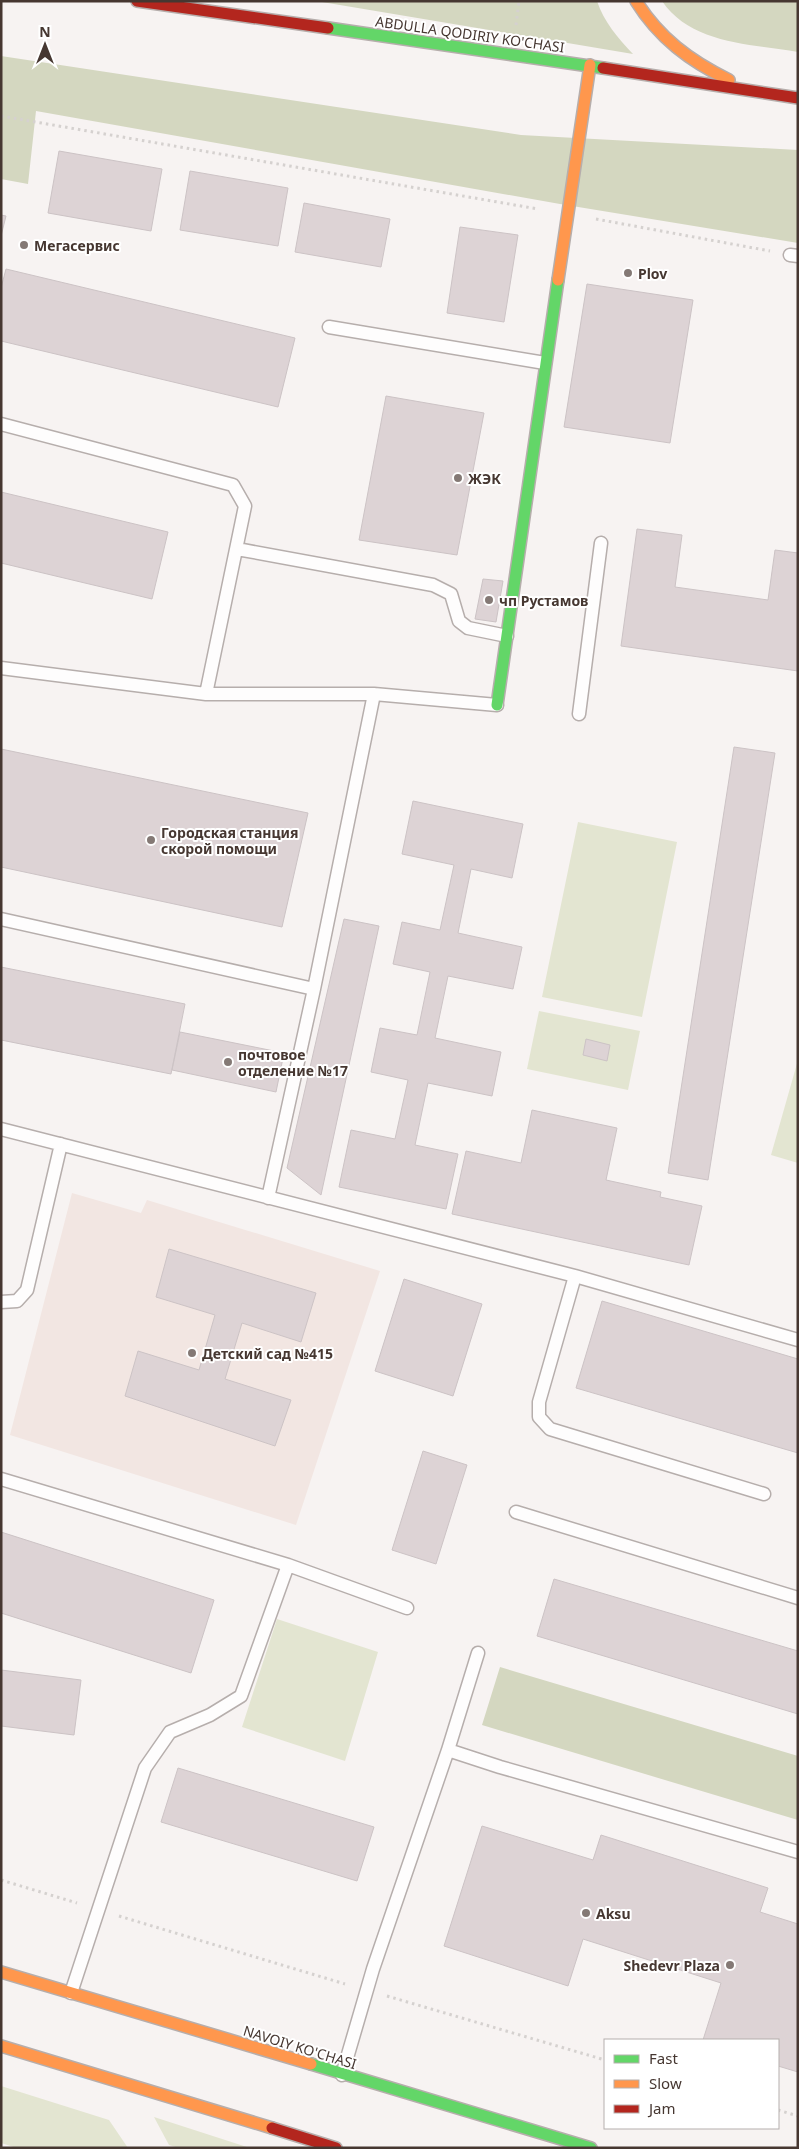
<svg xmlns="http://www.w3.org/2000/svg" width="799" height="2149" font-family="'Noto Sans',sans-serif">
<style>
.built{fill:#f2e6e2}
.green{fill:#e3e5d1}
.forest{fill:#d4d7c0}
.building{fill:#ddd3d5;stroke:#ccc3c5}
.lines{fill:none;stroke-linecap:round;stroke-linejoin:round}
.lane-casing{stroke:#b6aeac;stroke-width:15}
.fast-casing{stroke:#b6aeac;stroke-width:14}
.slow-casing{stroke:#b6aeac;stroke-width:14}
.jam-casing{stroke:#b6aeac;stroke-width:14}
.path{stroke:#d5d1cf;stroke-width:3;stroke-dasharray:2.5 4;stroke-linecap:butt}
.lane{stroke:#fefdfd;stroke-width:12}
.fast{stroke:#63d668;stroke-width:11}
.slow{stroke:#ff974d;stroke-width:11}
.jam{stroke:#b3261e;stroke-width:11}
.poi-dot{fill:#847975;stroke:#fff;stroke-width:2}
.labels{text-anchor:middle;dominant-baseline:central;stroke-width:4;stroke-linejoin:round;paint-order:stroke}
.street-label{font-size:14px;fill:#463731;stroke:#fff}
.poi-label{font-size:14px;font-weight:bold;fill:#463731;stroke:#fff;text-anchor:start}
</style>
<rect width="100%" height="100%" fill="#f7f3f2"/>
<path class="built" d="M72,1193l69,20 6,-13 233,71 -84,254 -286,-90z"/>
<path class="green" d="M578,822l99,20 -35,175 -100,-20z
M539,1011l101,20 -12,59 -101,-21z
M798,1060v103l-27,-8z
M277,1619l101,33 -33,109 -103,-34z
M1,2086l108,34 19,28h-111l-16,-5z
M154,2117l96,31h-71l-10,-3z"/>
<path class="forest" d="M316,1h281c7,21 21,37 36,53z
M662,1h136v51c-47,-8 -107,-8 -136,-51z
M1,56l520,79 277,15v93l-238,-39 -524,-93 -8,73 -27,-5z
M500,1667l298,89v64l-316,-95z"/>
<path class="building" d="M59,151l103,18 -11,62 -103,-18z
M190,171l98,17 -10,58 -98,-16z
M304,203l86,16 -9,48 -86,-15z
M1,215l5,1 -5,20z
M460,227l58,8 -14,87 -57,-9z
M6,269l289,69 -17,69 -277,-66v-53z
M587,284l106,16 -23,143 -106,-16z
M386,396l98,17 -27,142 -98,-15z
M1,492l167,40 -16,67 -151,-36z
M637,529l45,6 -7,52 93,13 7,-50 23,3v118l-177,-25z
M483,579l20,2 -7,41 -21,-3z
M734,747l41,6 -67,427 -40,-7z
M1,749l307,64 -26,114 -281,-60z
M413,801l110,23 -11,54 -41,-9 -13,64 64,14 -9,42 -65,-13 -13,62 66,14 -9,44 -64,-13 -13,62 43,9 -12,55 -107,-22 12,-57 44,9 13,-59 -37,-8 9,-44 37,7 13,-63 -37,-8 9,-42 38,8 14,-65 -52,-11z
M344,919l35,7 -58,269 -34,-27z
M1,967l184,37 -14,70 -170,-34z
M180,1032l104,21 -8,39 -104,-22z
M586,1039l24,6 -3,16 -24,-6z
M532,1110l85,18 -11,52 55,12 -1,5 42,9 -13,59 -237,-51 14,-63 55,12z
M169,1249l147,44 -15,49 -59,-19 -17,56 66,21 -16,46 -150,-50 13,-45 61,19 16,-55 -59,-18z
M404,1279l78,25 -29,92 -78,-25z
M602,1301l196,58v94l-222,-65z
M423,1451l44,14 -31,99 -44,-14z
M1,1532l213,68 -23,73 -190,-60z
M554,1579l244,72v63l-261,-78z
M1,1670l80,10 -7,55 -73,-9z
M178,1768l196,59 -17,54 -196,-59z
M482,1826l111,34 8,-25 167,53 -8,24 38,12v148l-20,-6v-26h-75l18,-57 -138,-44 -15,47 -124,-40z"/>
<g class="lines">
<defs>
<path id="lane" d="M790,255l8,1
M329,327l216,36
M1,424l232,61 12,21 -39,188
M237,549l196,36 18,9 8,27 9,7 39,8
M1,668l205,26h168l123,11
M579,714l22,-171
M1,919l313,70
M1,1129l574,147 223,64
M268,1198l46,-209 60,-295
M575,1276l-36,126v15l11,12 214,65
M1,1302l16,-1 10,-11 34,-146
M1,1479l287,86 -47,131 -31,19 -40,17 -25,36 -74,225
M516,1512l282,86
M288,1565l119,43
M448,1750l30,-97
M342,2075l31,-106 75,-219 52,17 298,85"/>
<path id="fast" d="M328,28l275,40
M497,705l61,-425
M311,2064l280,84"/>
<path id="slow" d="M636,1c23,37 54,60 93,79
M558,280l32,-215
M1,1972l310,92
M1,2046l271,82"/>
<path id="jam" d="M137,1l191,27
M603,68l195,30
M272,2128l64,20"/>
</defs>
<use href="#lane" class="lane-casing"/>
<use href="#fast" class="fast-casing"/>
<use href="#slow" class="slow-casing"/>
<use href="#jam" class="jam-casing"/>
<path class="path" d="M516,25l3,-24
M1,116l537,93
M596,219l174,32
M1,1880l76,23
M119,1916l226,68
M387,1996l218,64
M778,2110l20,6"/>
<use href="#lane" class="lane"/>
<use href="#fast" class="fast"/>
<use href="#slow" class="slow"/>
<use href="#jam" class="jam"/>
</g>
<g class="poi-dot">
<circle cx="24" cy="245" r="5"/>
<circle cx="628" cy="273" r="5"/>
<circle cx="458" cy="478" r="5"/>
<circle cx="489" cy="600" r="5"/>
<circle cx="151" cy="840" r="5"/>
<circle cx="228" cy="1062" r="5"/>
<circle cx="192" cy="1353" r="5"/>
<circle cx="586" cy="1913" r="5"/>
<circle cx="730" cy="1965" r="5"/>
</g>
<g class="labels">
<g class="street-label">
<text transform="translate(470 34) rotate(8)">ABDULLA QODIRIY KO'CHASI</text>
<text transform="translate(300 2047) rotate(17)">NAVOIY KO'CHASI</text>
</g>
<g class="poi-label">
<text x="34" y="245">Мегасервис</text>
<text x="638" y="273">Plov</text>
<text x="468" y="478">ЖЭК</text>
<text x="499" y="600">чп Рустамов</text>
<text x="161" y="832">Городская станция<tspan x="161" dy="16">скорой помощи</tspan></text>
<text x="238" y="1054">почтовое<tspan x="238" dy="16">отделение №17</tspan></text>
<text x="202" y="1353">Детский сад №415</text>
<text x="596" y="1913">Aksu</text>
<text x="720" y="1965" text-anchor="end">Shedevr Plaza</text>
</g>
</g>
<rect width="799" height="2149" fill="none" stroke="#463731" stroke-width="5"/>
<rect x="604" y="2039" width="175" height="90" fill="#ffffff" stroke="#b5afad"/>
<rect x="614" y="2055" width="25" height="8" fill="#63d668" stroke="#b5afad"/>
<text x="649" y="2064" font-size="15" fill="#463731">Fast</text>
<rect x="614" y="2080" width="25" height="8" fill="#ff974d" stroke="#b5afad"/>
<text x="649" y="2089" font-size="15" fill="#463731">Slow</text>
<rect x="614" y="2105" width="25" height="8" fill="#b3261e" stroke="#b5afad"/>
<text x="649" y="2114" font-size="15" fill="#463731">Jam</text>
<g transform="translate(45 45)" stroke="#ffffff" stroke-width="4" paint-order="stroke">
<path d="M0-4L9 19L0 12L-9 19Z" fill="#463731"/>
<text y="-8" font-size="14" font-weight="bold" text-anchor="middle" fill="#463731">N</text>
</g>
</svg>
